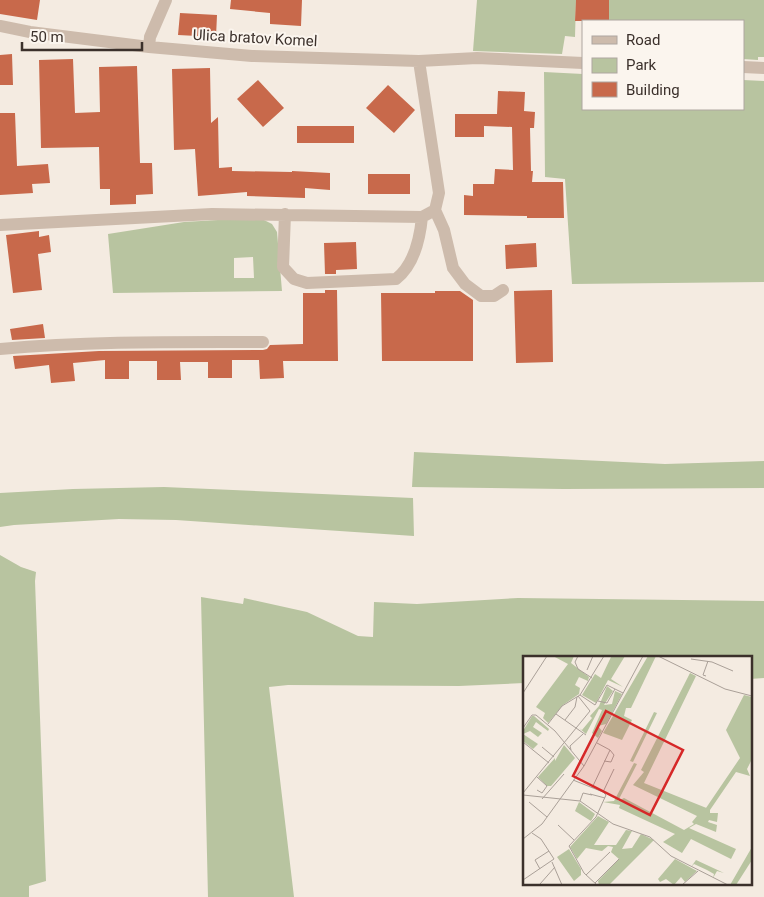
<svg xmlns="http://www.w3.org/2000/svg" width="764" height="897" font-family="Roboto,sans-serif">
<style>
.green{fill:#b8c4a0;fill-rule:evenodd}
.building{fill:#c8694b}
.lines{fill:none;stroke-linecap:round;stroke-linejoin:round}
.street{stroke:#cdbbac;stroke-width:12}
.labels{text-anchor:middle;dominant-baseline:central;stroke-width:4;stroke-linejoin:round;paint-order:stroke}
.street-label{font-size:15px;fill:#3b302b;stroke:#fbf5ee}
.inset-road{fill:none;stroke:#aaa098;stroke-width:1}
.view{fill:#d62828;fill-opacity:0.15;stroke:#d62828;stroke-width:2.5}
.inset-edge{fill:none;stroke:#3b302b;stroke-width:2.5}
</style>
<rect width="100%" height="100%" fill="#f4ebe1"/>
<path class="green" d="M477,0h99l-1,37 -10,-1 -3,18 -89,-3z
M609,0h155v57h-6v3l-15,-1v-38h-134z
M544,72l39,2v35h160v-29l21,1v201l-192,2 -7,-105 -20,-2z
M218,220h46l8,4 5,8 5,59 -169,2 -5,-59 76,-12zM253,257l1,21h-20v-20z
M414,452l251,12 99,-3v27l-200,1 -152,-2z
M164,487l249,11 1,38 -238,-16 -57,-1 -105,6 -14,2v-34l73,-4z
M0,555l21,12 15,5 -1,9 11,300 -17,5v11h-29z
M201,597l42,7 1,-6 63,14 51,24 15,1 1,-35 43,2 101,-6 246,3v77l-14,1v-22h-226v26l-65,3 -171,-1 -19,2 25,210h-86z"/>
<path class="building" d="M0,0h40l-3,20 -37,-6z
M231,0h71l-1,26 -31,-2v-11l-40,-4z
M576,0h33v21h-34z
M180,13l37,2 -1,22 -38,-2z
M12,54l1,31h-13v-30z
M73,59l2,54 25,-1 -1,-45 38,-1 3,97h12l1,31 -17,1v9l-26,1v-16h-10l-1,-42 -58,1 -2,-88z
M210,68l1,55 7,-6 1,51 13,-1v4l60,1v-1l38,2v17l-25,-2v10l-58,-2v-4l-49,4 -3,-47 -21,1 -2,-81z
M258,80l26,28 -21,19 -26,-28z
M388,85l27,25 -21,23 -28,-25z
M498,91l27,1 -1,19 11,1 -1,16h-4l1,43h2l-1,11h31l1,36h-37v-2l-63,-1v-20l9,1v-12h21l1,-15 18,1 -1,-43 -28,-1v11h-29v-23h42z
M0,113h15l2,53 31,-2 2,19 -18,1 1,9 -33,2z
M297,126h57v17h-57z
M368,174h42v20h-42z
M39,231v6l10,-2 2,17 -13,2 4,36 -29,3 -7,-58z
M356,242l1,27 -21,1v4h-11l-1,-31z
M536,243l1,24 -31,2 -1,-24z
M325,290h12l1,71h-55l1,17 -24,1 -1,-19h-27v18h-24v-16h-28l1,18h-24v-19h-28v18h-24v-19l-32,3 2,18 -24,2 -2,-18 -34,4 -2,-13 86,-5 164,-1 4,-1 3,-4 33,-1v-51h22z
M552,290l1,72 -37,1 -2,-72z
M435,291h25l13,9v61h-91l-1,-68h54z
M43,324l2,14 -33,2 -2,-11z"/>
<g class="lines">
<path class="street" d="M0,26l30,6 119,15 103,9 167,5 58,-3 106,5
M149,47l1,-10 16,-37
M743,67l21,1
M435,210l9,20 9,38 12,16 16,12h13l9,-6
M285,214l-2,53 11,12 13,4 89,-4c18,-14 24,-41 26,-62
M0,225l212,-11 210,3 13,-7 4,-17 -20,-132
M0,349c88,-8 175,-7 263,-7"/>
</g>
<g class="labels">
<g class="street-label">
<text transform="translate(255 38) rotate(3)">Ulica bratov Komel</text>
</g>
</g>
<g transform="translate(523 656)">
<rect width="229" height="229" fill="#f4ebe1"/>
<path d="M30,0h21l-3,7 18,14 -1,4 -9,-4 -4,8 5,3 -1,6 -16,11 -15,18 -5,-5 2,-5 -9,-6 32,-43zM102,0l-14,23 12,8 -15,-7 -12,23 -14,-8 13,-21 6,4 10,-21zM125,0h8l-25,52h-5l-2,8 8,4 -10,20 -19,-7zM167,17l6,3 -52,107 65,26 -3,-1 34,-50 -14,-28 18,-35 8,2v62l-5,10 3,7 -14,-4 -26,38v3h8l-1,9 -8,-2 -1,2 9,3 -1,7 -20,-8 -7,4 47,21 -5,10 -40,-20 -9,14 -19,-11 12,-8 -56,-26 1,-3 -17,-3 11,-1 20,-38 3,1 -19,37 6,-3 60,32 10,-6 -2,-2 5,-6 -64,-31 11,-13 -3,-2zM84,30l6,5 -9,14 8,-1 3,-13 7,3 -16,30 -8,2 4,5 -4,7 -6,-5 10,-23 -3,-1 -13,25 -7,-6 3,2 10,-12 -2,-2 9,-10zM131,56l3,1 -24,49 -3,-1zM9,60h2l15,13 -1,2 -12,-9 -3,5 9,6 -4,4 -8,-6 -7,3 15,10 -5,5 -10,-8v-10zM41,89l11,13 -24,28h-4l-9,-9 17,-19v3zM56,146l16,12 -4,7 -16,-10zM75,160l11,6 -15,23h22l10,-15 6,1 -10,18 10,-1 9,-14 13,6 -45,45h-10l-1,-4 21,-22 -8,-7 2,-5 -5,-1 -6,5 -16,-3 -9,11 -7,-12zM229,191v13l-16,25h-6zM46,193l12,20v6l-7,6 -17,-24zM152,203l22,12 -12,11 -4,-5 -7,8 -8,-6 -6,3 -2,-3zM173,204l28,13 -7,-2 -4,7 1,-4 -7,-4 -13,-6 -3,3z" fill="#b8c4a0"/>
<path class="inset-road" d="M55,0l-3,6 3,7 14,9M135,0l67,33 27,7M168,3l21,3 21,9M64,14l6,-14M183,20l-3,-1 5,-14M0,37l24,-37M57,39l24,-39M75,45l9,2 8,-14M33,58l30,21M42,64l10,-13 2,-10M25,68l14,-18 18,-11 15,10 12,-20 16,8M0,72l9,-13h4l19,16 29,35M0,86l26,21M19,91l12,10M48,94l-1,-4 13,-12M81,105l7,1 3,-7 -4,-5M14,121l10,9 -5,7 -5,-3M50,124l30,12M69,132l18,-38 -13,-7M80,136l11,-23M0,137l67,-82 -12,-15M67,138l15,4M0,139l57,6 33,23 37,13 21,19 57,29M19,143l22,-25M57,145l3,-8 9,2M6,146l18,15M35,169l16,15M0,183l19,-15 42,-58 59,-110M29,206l10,23M17,213l-5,-9 14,-9M63,219l24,-23M0,224l31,-21 -13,-20 -9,-6M72,227l24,-24M17,228l15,-17M74,229l-13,-12 -15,-27 27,-29 10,-22 -3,-3M159,229l16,-14"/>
<path class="view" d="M83,55l77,39 -33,65 -77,-39z"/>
<rect width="229" height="229" class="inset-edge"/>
</g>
<rect x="582" y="20" width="162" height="90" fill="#fbf5ee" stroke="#aea6a0"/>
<rect x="592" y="36" width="25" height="8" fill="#cdbbac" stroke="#aea6a0"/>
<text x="626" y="45" font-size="15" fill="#3b302b">Road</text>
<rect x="592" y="58" width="25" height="15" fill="#b8c4a0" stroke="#aea6a0"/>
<text x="626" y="70" font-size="15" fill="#3b302b">Park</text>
<rect x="592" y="82" width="25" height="15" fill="#c8694b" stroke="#aea6a0"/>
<text x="626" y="95" font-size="15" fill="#3b302b">Building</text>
<path d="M22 42v8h120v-8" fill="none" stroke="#3b302b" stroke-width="2.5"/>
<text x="30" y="42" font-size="15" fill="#3b302b" stroke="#fbf5ee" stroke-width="4" paint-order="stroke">50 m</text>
</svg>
